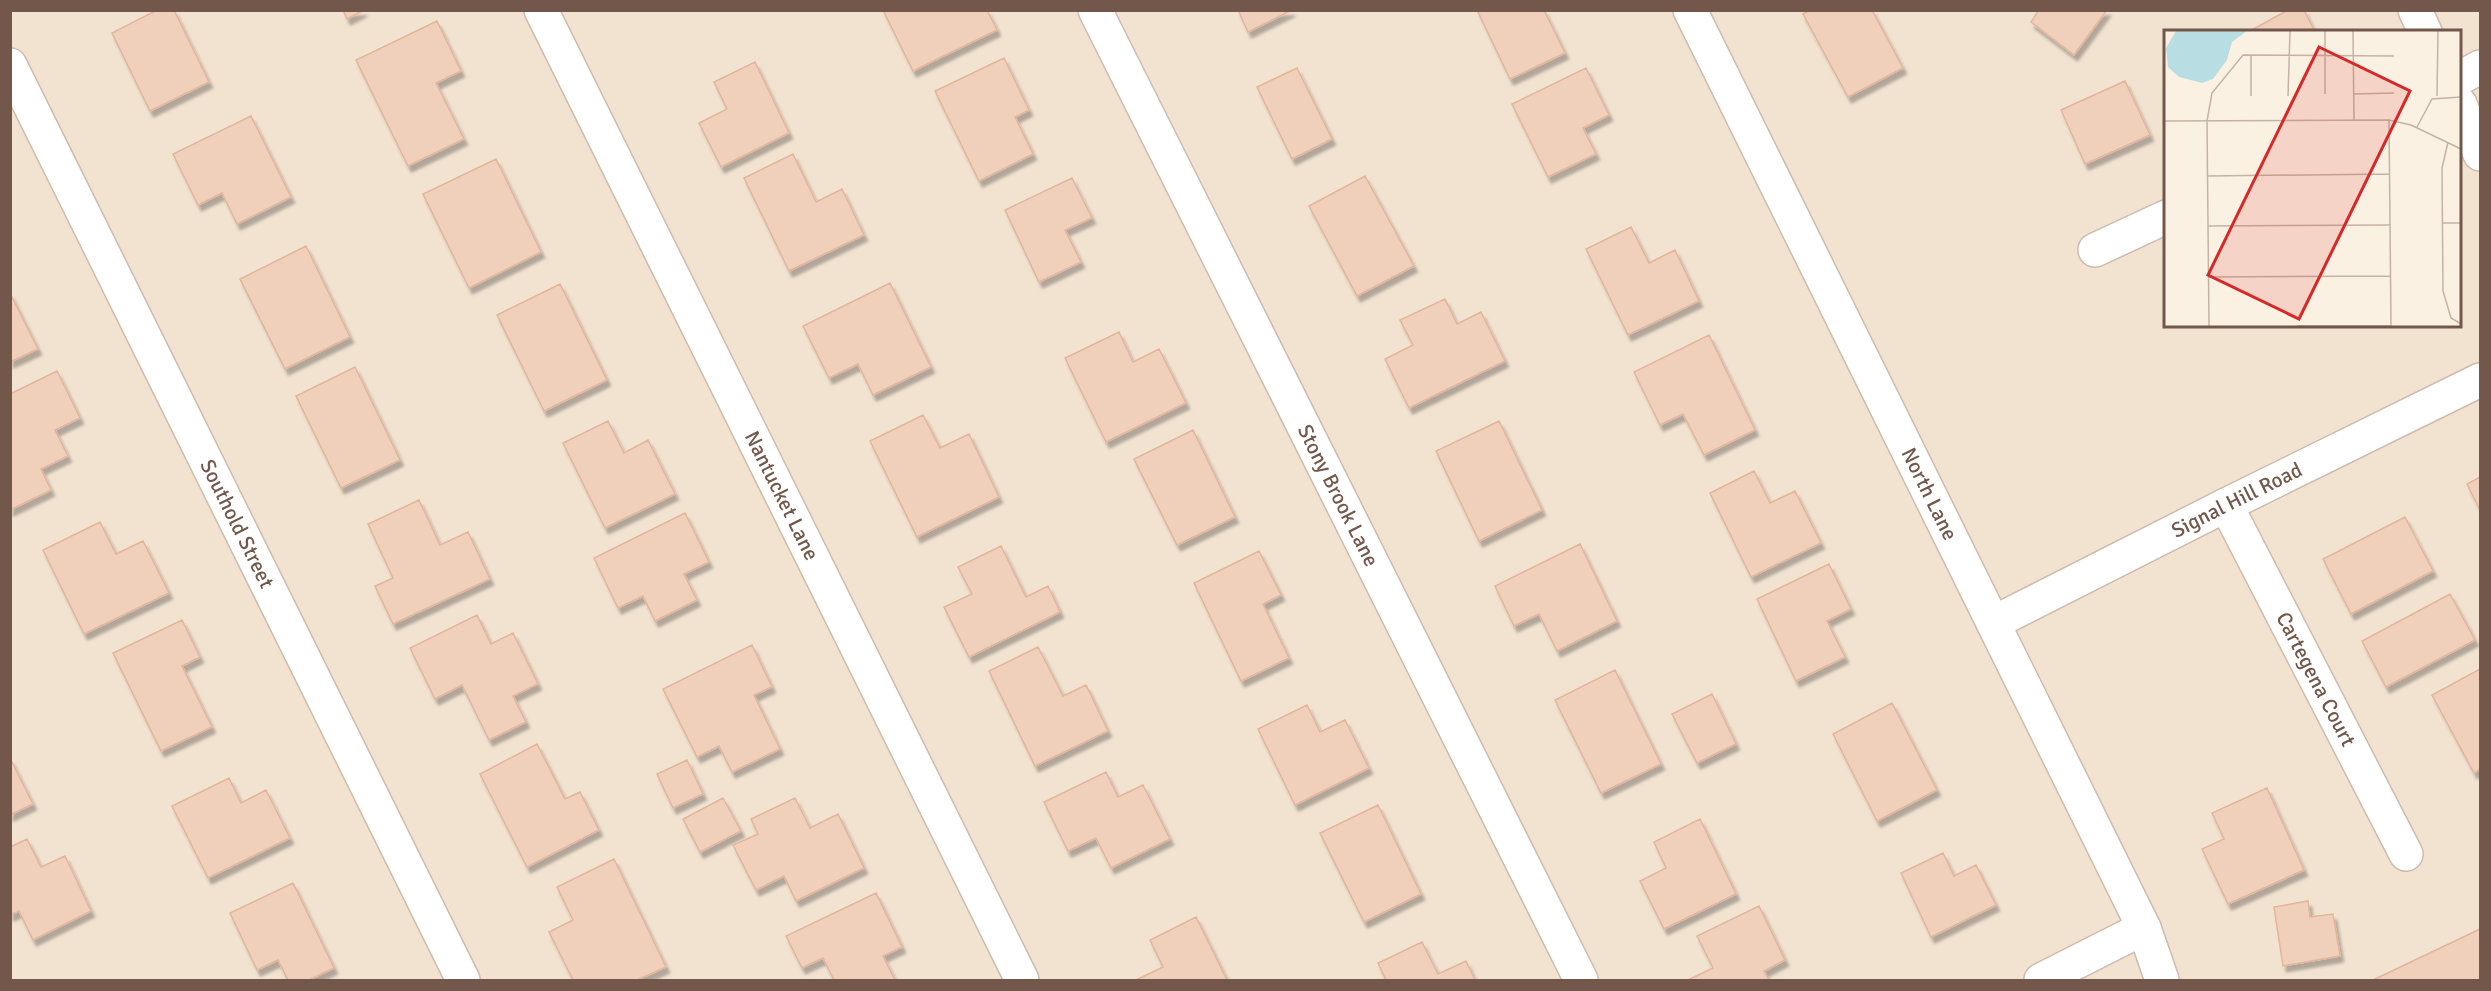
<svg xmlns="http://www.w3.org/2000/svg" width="2491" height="991" font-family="Signika,sans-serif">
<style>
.residential{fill:#f2e3d1;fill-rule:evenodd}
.building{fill:#f0cfbb;stroke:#e2b59c;stroke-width:1.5;filter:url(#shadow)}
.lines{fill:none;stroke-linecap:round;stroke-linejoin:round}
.minor-casing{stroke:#cebbad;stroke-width:36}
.minor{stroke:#fff;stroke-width:33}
.labels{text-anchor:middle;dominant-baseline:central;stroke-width:6;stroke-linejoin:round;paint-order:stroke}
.street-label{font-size:21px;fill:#72574a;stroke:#fef5e8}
.inset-road{fill:none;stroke:#c4b3a5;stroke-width:1.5}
.view{fill:#d62828;fill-opacity:0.15;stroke:#d62828;stroke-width:3}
.inset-edge{fill:none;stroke:#72574a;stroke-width:3}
</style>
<defs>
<filter id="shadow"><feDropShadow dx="3.5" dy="6" stdDeviation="1.5" flood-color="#0004"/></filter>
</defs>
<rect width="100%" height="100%" fill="#fbf1e2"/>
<path class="residential" d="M10,11h2470v969h-2469zM2166,32h294v294h-294z"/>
<path class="building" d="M157,10h17l35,72 -59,29 -38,-78z
M343,10h21l-17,9z
M883,10h104l10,20 -84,41z
M1238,10h54l-44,22z
M1477,10h67l21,43 -55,26z
M1810,10h62l31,58 -55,29 -45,-83z
M2039,10h68l-33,45 -43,-33z
M2288,10h16l11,22h-67z
M437,21l24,50 -25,12 28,56 -56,27 -52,-106z
M1004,58l25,52 -14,7 18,37 -54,27 -44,-90z
M755,62l34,71 -68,34 -22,-44 28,-14 -13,-27z
M1297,68l35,71 -40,20 -35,-72z
M1586,68l23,47 -26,13 13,26 -48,23 -36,-73z
M2125,81l25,54 -65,29 -24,-54z
M251,116l40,81 -54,27 -15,-31 -24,12 -25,-51z
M793,154l23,48 26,-13 22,46 -75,36 -45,-93z
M496,159l45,93 -72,36 -46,-94z
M1365,176l49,90 -57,30 -48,-90z
M1072,178l20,40 -27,12 16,32 -42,20 -34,-72z
M1631,227l18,36 26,-13 24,51 -71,34 -42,-86z
M306,246l44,91 -65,32 -45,-90z
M890,283l41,84 -58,28 -15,-31 -29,14 -26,-52z
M560,284l47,96 -63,31 -47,-96z
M10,293l28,56 -28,13z
M1445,299l12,25 24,-12 24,49 -96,47 -24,-49 28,-14 -13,-25z
M1119,332l14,30 26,-13 27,54 -80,39 -41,-84z
M1709,335l46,95 -51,25 -21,-41 -23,11 -26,-53z
M355,367l45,93 -59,28 -45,-92z
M57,371l23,47 -25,12 13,26 -27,13 10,21 -41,20v-116z
M923,415l17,33 29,-14 30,63 -82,40 -47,-96z
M608,421l16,32 24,-13 27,54 -70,34 -42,-85z
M1499,421l43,89 -63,31 -43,-90z
M1193,430l42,87 -58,28 -43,-86z
M1754,471l16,32 25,-12 26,52 -70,34 -41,-84z
M2480,477v33l-13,-26z
M419,500l21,45 28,-13 22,47 -97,45 -18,-38 18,-8 -25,-54z
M685,513l24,49 -25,12 13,26 -42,21 -12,-25 -25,12 -24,-50z
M2405,517l28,54 -82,43 -28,-55z
M100,522l16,32 27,-13 26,52 -85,41 -41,-84z
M1580,544l37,77 -60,30 -18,-37 -25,12 -19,-40z
M1001,546l25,51 22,-11 12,26 -91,45 -25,-50 28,-13 -14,-27z
M1259,551l22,44 -18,9 26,54 -48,23 -47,-98z
M1829,564l22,45 -24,12 18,36 -49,24 -39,-82z
M2450,594l25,46 -89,47 -24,-46z
M477,615l14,29 22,-11 25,51 -25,12 13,26 -37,18 -27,-55 -27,14 -25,-51z
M182,620l18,37 -18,9 30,61 -51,24 -48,-98z
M752,645l20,42 -18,8 26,54 -48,23 -13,-26 -22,11 -34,-68z
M1038,647l25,49 23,-11 22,46 -73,35 -46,-95z
M2480,669v100l-6,4 -42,-78z
M1615,670l46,94 -60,29 -46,-93z
M1712,694l24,50 -39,19 -25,-49z
M1892,703l45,87 -60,31 -44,-87z
M1307,705l13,27 25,-12 24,48 -74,37 -37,-76z
M537,744l28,55 15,-7 19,38 -72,37 -47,-93z
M10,758l23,46 -23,11z
M687,760l16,34 -30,14 -16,-34z
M1106,772l12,25 25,-12 27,54 -59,29 -15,-30 -28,13 -24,-49z
M229,778l12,25 25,-13 24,48 -82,40 -36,-72z
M2267,788l37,82 -76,34 -26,-55 22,-10 -12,-26z
M723,798l18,33 -41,21 -17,-33z
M795,798l15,30 28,-14 26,54 -68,33 -12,-25 -28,14 -23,-45 25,-11 -7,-15z
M1378,805l43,89 -57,28 -44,-89z
M1700,819l36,75 -72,35 -24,-48 26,-13 -12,-26z
M27,839l14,28 24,-11 26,55 -58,29 -14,-29 -9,4v-68z
M1943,853l11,23 22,-11 20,40 -65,32 -30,-64z
M614,859l52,108 -29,13h-64l-24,-48 24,-12 -16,-33z
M293,883l41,85 -25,12h-21l-10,-20 -21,10 -27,-57z
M876,893l26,54 -19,9 12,24h-61l-11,-22 -21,10 -16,-32z
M2308,901l2,16 23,-3 7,42 -57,10 -9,-59z
M1759,906l26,54 -21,11 5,9h-81l25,-12 -16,-32z
M1196,917l31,63h-91l27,-13 -13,-27z
M2480,929v51h-104l-1,-1z
M1422,942l16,32 28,-13 9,19h-89l-8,-17z"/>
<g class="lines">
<defs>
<g id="minor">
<path id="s1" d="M541,10l481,970"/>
<path id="s2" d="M1095,10l486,970"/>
<path id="s3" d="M1690,10l454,918 18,52"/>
<path d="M2415,10l10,22"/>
<path id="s4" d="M10,65l453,915"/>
<path d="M2460,78l20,-11"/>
<path d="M2460,104l20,50"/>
<path d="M2095,250l71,-33"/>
<path id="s5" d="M2226,505l180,349"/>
<path id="s6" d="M1993,623l233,-118 254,-125"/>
<path d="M2041,980l103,-52"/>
</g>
</defs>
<use href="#minor" class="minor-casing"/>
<use href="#minor" class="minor"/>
</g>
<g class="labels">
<g class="street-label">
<text stroke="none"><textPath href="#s3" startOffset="540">North Lane</textPath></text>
<text stroke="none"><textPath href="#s1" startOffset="542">Nantucket Lane</textPath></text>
<text stroke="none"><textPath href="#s2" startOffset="543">Stony Brook Lane</textPath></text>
<text stroke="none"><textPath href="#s6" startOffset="273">Signal Hill Road</textPath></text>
<text stroke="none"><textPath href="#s4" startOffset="512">Southold Street</textPath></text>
<text stroke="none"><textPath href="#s5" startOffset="196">Cartegena Court</textPath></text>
</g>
</g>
<g transform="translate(2164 30)">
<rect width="297" height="297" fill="#fbf1e2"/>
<path d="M12,1h71l-15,11 -5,18 -14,19 -11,4 -23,-6 -11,-10 -2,-19z" fill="#b8dee4"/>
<path class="inset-road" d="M189,1l1,89M161,64v-63M190,64l40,-1M87,66v-41M124,66l2,-65M273,66l1,-65M225,90l2,206M0,91l225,-1 22,5 50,24M253,97l15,-28 29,-2M284,112l-6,26 1,123 8,27 10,6M44,146l182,-2M278,193h19M44,196l183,-1M45,247l182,-1M45,296l-2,-205 5,-28 31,-38 151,1M133,296h94"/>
<path class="view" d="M155,17l91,44 -111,228 -91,-44z"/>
<rect width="297" height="297" class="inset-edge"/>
</g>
<rect width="2491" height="991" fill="none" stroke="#72574a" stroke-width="24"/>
</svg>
